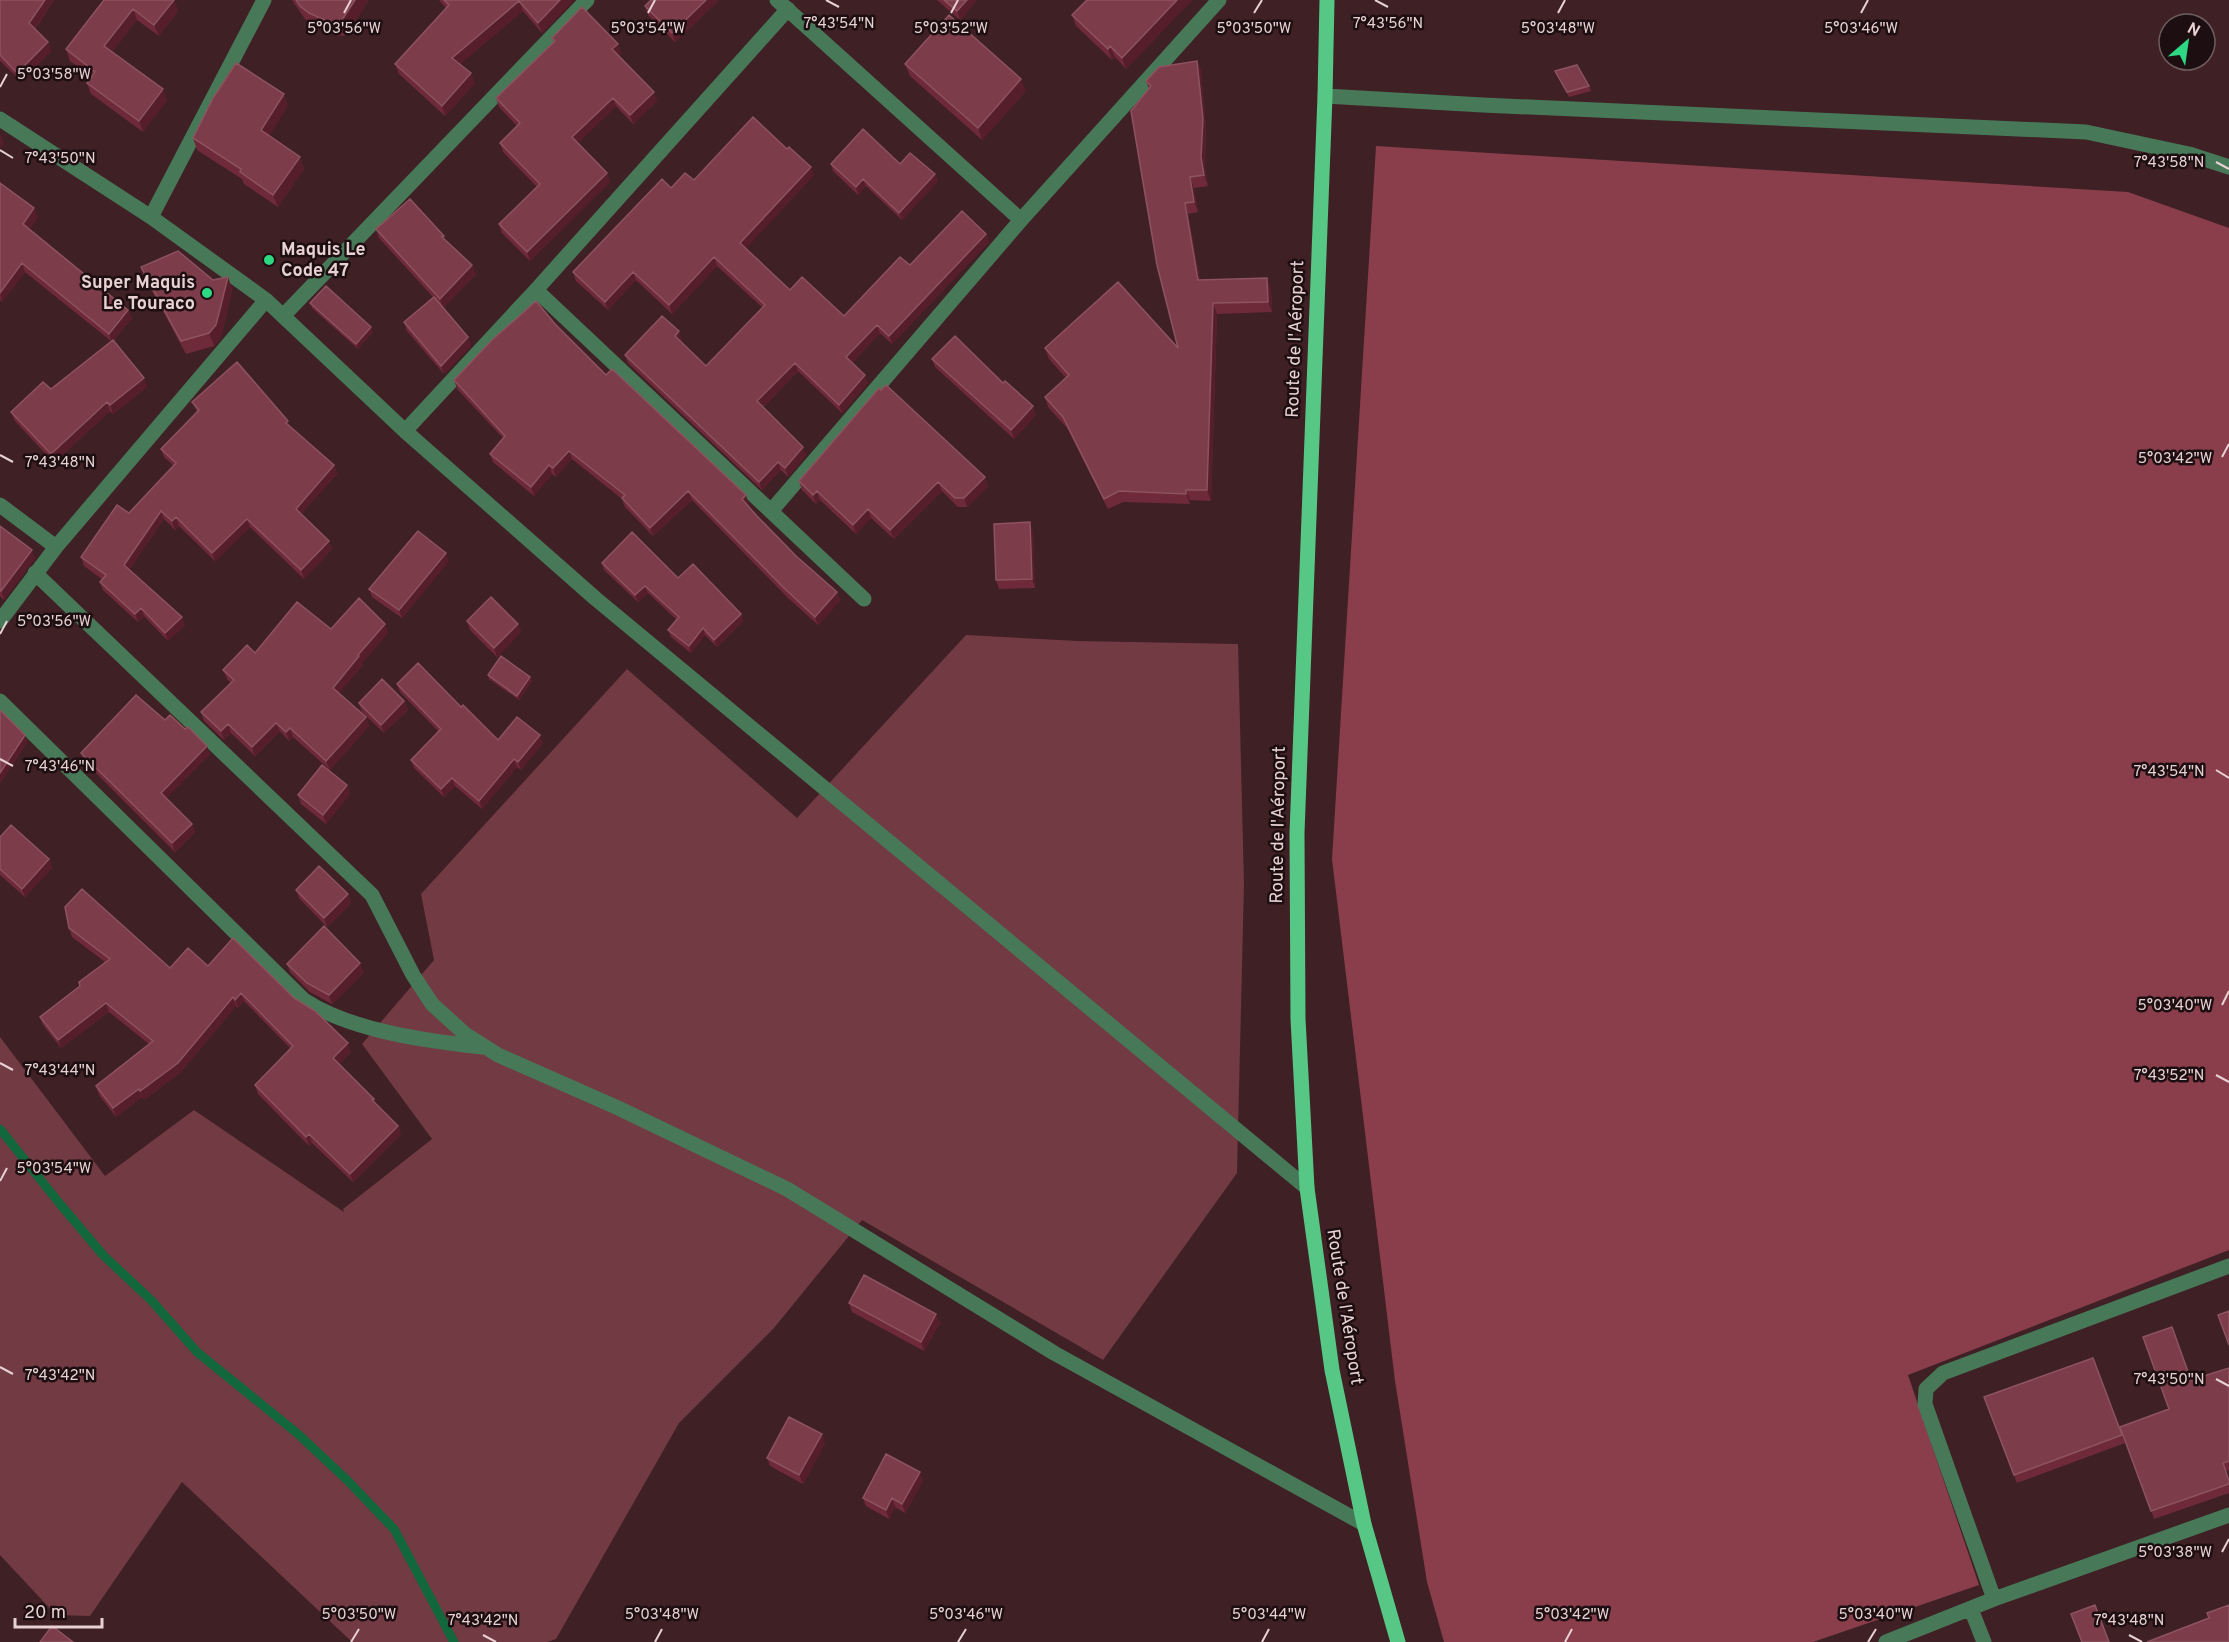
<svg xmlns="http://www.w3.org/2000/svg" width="2229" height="1642" font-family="Overpass,sans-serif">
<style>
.green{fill:#723a43}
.forest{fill:#8a3e4b}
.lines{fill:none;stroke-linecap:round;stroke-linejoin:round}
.stream{stroke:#12673c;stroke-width:9}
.minor{stroke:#477959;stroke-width:15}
.major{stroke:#57c786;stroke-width:15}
.wall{fill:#6f2a39}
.shaded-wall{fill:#561e2a}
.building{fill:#7c3c49;stroke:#8d535f;stroke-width:1.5}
.ticks{fill:none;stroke:#e7d1d3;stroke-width:2}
.poi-dot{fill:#2ed883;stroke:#1d0f11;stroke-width:2}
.labels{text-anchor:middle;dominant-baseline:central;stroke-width:5;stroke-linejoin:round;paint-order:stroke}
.poi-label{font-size:18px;font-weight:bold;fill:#e7d1d3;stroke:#1d0f11;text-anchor:start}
.street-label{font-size:18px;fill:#e7d1d3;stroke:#1d0f11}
.ticks-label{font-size:15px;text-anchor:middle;fill:#e7d1d3;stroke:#1d0f11;stroke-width:5;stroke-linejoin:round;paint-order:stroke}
</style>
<rect width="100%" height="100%" fill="#3f2025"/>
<path class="green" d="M966,635l112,6 160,3 6,240 -7,289 -134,187 -241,-140 -88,108 -95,95 -123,216 -9,3h-195l-170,-160 -92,134 -34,-1 -56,-60v-518l105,139 89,-66 150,102 -1,-3 89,-70 -70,-95 72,-84 -13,-66 206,-225 170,149z"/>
<path class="forest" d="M1376,146l752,46 101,36v1022l-321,125 71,210 -166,57h-369l-17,-60 -32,-201 -63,-522z"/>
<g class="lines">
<path class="stream" d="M0,1129l60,75 43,51 48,45 46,52 101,82 50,47 46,48 60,113"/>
<path class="minor" d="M777,0l244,220
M1325,96l158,9 603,27 103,22 40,13
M0,119l151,98 115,83 139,131 191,168 711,589
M151,217l113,-217
M536,290l328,309
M283,316l304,-316
M405,431l131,-141 252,-281
M0,505l56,42
M772,510l249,-290 198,-220
M35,573l337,322 41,80 19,29 33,30 33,21 118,52 171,82 267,164 310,171
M0,621l56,-74 210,-247
M0,701l304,299c47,31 123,41 178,47
M1994,1599l-69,-195 1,-15 17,-16 286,-107
M1971,1609l13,33
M1886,1642l108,-43 235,-84"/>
<path class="major" d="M1327,0l-2,96 -28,737 1,186 9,169 25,182 32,154 34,118"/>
</g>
<path class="wall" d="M0,0h54l-19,29 13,13 3,9 -30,30 -21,-20z
M104,0h70l4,11 -19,25 -22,-16 -25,32 55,48 -24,32 -52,-38 -4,-11 5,-6 -22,-16 -4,-12z
M292,0h77l-24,36 -11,-1 -20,-9 -9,-7z
M439,0h132l1,2 -30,31 -19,-22 -63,53 15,19 -30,33 -46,-42 -4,-10 51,-56z
M719,0l-44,42 -27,-27 -3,-9z
M937,0h40l-17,20z
M1087,0h105l-66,69 -11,-12 -3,3 -36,-34 -4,-11z
M552,38l69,15 -3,2 39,46 -24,23 -17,-18 -38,37 29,30 3,9 -80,79 -28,-28 -3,-9 38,-37 -34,-35 -3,-9 17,-17 -18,-19 -3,-9 58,-55z
M1197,61l4,10 5,58 -1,38 3,19 -14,2 4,24 -10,2 12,66 71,8 1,24 -55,2 -6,187 -21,-1v4l-67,-2 -15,7 -41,-81 -19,-21 -3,-10 21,-19 -17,-19 -4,-11h133l-29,-259 -3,-8z
M905,64l121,27 -44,49 -72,-64z
M1555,71l34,15 2,5 -22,6z
M288,105l-19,31 35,33 -26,38 -34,-23 -2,-5 -45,-29 -4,-12z
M831,164h69l38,17 -36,39 -36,-34 -8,9 -25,-24z
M814,175l-69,74 45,41 54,26 66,-51 76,-31 3,8 -97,102 -12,-11 -28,30 16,20 -26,30 -44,-42 -35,36 43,48 -18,22 -7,-7 -19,20 -134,-127 -3,-8 57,-15 -2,1 26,25 57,-58 -46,-42 -45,48 -36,-34 -28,30 -32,-29 -3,-9 98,-84 23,-8z
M0,183l38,34 -9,12 99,81 4,8 -18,22 33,47 -34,27 -3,-3 -56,52 -39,-42 -4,-9 40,-23 60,-48 -86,-69 -23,30 -2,-2z
M376,229l69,11 31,34 -33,34 25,29 3,9 -27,28 -37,-43 -3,-9 29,-25 -54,-59z
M141,267l72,13 15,-3 4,13 -11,48 -7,8 -28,8 -40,-74z
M310,303l63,29 -15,17 -46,-41z
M555,324l51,51 143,129 -2,1 49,51 41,36 3,9 -22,24 -31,-28 -95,-97 -39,36 -28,-29 -3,-8 -50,-40 -16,18 -4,-3 -18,22 -41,-34 -3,-8 13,-16 -46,-49 -3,-9z
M932,359l71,24 33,32 -22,24 -79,-72z
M192,402l99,26 43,37 3,9 -36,40 28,27 3,8 -28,30 -54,-52 -35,34 -36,-35 -4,4 -11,-11 -35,51 56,55 -17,16 -24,-25 -6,6 -35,-32 -3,-8 2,-3 -18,-13 -3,-9 48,-44 45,-47 -10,-9 -3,-8 36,-37z
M985,477l3,9 -21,21h-9l-16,-16 -48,48 -23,-21 -15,16 -36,-34 -4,4 -14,-14 -3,-9z
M0,526l35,32 -31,42 -4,-4z
M1033,531l2,57 -36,1 -3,-9z
M449,561l-47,57 -30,-21 -3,-8z
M602,563l76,15 63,36 2,7 -26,26 -12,-12 -14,18 -20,-16 -3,-7 9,-10 -29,-27 -10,9 -34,-32z
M467,621l51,3 3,8 -24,25 -27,-27z
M385,624l3,9 -26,30 1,2 -24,28 27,24 3,9 -39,44 -37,-33 -4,4 -9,-10 -25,25 -24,-23 -7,7 -20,-19 -3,-9 30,-29 -4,-4 -4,-9 32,-17 76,-24z
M488,675l42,2 2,4 -13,19 -30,-21z
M397,684l64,23 37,33 45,3 -22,27 -4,-3 -35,42 -27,-23 -11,11 -30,-29 -3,-8 27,-29 -38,-39z
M404,701l4,9 -24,23 -22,-21 -3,-9z
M165,720l45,34 -44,44 26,26 3,8 -20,20 -91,-91 -3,-8z
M347,785l3,9 -24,30 -25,-20 -3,-9z
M0,837l49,22 3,9 -27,29 -25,-22z
M296,890l52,4 3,9 -24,24 -28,-29z
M69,928l101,40 38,-2 86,32 57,54 -12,12 35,35 2,5 22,22 3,8 -48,48 -41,-39 -3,3 -51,-52 -3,-9 36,-36 -47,-48 -6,7 -2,-2 -55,66 -37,28 -2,-3 -26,20 -17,-22 -3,-9 53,-42 -40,-32 -48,36 -18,-23 -3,-8 40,-31 25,-24 -33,-25z
M287,964l77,8 -32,32 -22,-12 -20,-20z
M849,1303l87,11 4,9 -16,28 -72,-39z
M2093,1358l32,85 -108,40 -33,-86z
M2229,1368v102l-3,1 3,10v12l-75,26 -34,-92 49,-18 22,-29z
M825,1443l-22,41 -33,-18 -3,-8z
M923,1481l-18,32 -10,-6 -6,12 -23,-13 -3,-8z"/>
<path class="shaded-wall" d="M45,0h9l-22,32 -3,-9z
M174,0l4,11 -19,25 -5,-11z
M355,0h14l-24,36 -5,-13z
M560,0h11l1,2 -30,31 -4,-10z
M706,0h13l-44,42 -3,-9z
M967,0h10l-17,20 -3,-9z
M1177,0h15l-66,69 -4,-11z
M519,1l4,10 -67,57 -4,-10z
M133,9l4,11 -29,37 -4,-11z
M48,42l3,9 -30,30 -4,-8z
M618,44l3,9 -6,5 -3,-9z
M1110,46l5,11 -3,3 -4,-11z
M1197,61l4,10 5,58 -1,38 3,19 -4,-11 -3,-18z
M471,73l4,10 -30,33 -3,-10z
M1021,79l5,12 -44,49 -4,-12z
M163,89l4,11 -24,32 -4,-11z
M654,92l3,9 -24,23 -3,-9z
M284,94l4,11 -22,37 -5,-12z
M613,98l3,8 -41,40 -3,-9z
M1,135l3,9 -4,4v-12z
M300,157l4,12 -26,38 -5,-12z
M811,167l3,8 -71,77 -3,-9z
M607,173l3,9 -80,79 -3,-9z
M935,174l3,7 -36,39 -3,-7z
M1190,177l4,11 4,24 -4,-10z
M863,179l3,7 -8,9 -2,-8z
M1185,203l3,11 14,77 -4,-11z
M34,208l4,9 -12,16 -3,-9z
M986,234l3,8 -97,102 -3,-8z
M714,257l3,9 -45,48 -3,-9z
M22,263l3,9 -23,30 -2,-9z
M472,265l4,9 -33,34 -3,-9z
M633,272l3,8 -28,30 -3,-8z
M228,277l4,13 -11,48 -7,8 -5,-13z
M1267,278l4,10 1,24 -4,-10z
M1213,303l4,11 -6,187 -4,-11z
M128,310l4,8 -20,24 -3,-8z
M877,325l3,8 -31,33 -3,-9z
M371,327l2,5 -15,17 -2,-5z
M679,331l3,9 -4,4 -3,-8z
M468,337l3,9 -27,28 -3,-8z
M795,363l3,8 -38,38 -3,-8z
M865,375l3,8 -26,30 -3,-8z
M144,378l3,9 -34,27 -3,-9z
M107,402l3,9 -56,52 -3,-9z
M1033,406l3,9 -22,24 -3,-9z
M803,447l3,8 -18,22 -3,-9z
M569,451l3,8 -16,18 -3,-9z
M778,462l3,8 -19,20 -3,-8z
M334,465l3,9 -38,43 -3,-8z
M549,465l3,9 -18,22 -3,-9z
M985,477l3,9 -21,21 -3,-9z
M938,482l4,9 -48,48 -4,-9z
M1186,490l4,10v4l-4,-10z
M688,491l4,9 -39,36 -3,-8z
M817,491l3,9 -4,4 -3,-9z
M746,495l3,9 -4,4 -3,-9z
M868,509l3,9 -15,16 -3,-9z
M161,511l3,8 -37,54 -3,-8z
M176,517l3,9 -4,4 -3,-9z
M247,519l3,8 -35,34 -3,-8z
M1030,522l3,9 2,57 -3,-9z
M329,541l3,8 -28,30 -3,-9z
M32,550l3,8 -31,42 -3,-9z
M446,553l3,8 -47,57 -3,-8z
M645,586l3,7 -10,9 -3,-7z
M837,592l3,9 -22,24 -3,-8z
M141,608l3,8 -6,6 -3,-8z
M741,614l2,7 -26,26 -3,-7z
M182,617l3,8 -17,16 -3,-8z
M385,624l3,9 -26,30 1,2 -26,31 -4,-8 25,-33z
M518,624l3,8 -24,25 -3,-9z
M703,628l2,7 -14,18 -2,-7z
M530,677l2,4 -13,19 -2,-4z
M404,701l4,9 -24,23 -3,-8z
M366,717l3,9 -39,44 -4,-9z
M276,723l4,8 -25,25 -3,-9z
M228,724l3,9 -7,7 -3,-9z
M290,728l3,9 -4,4 -3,-9z
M25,735l3,7 -28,42v-11z
M540,735l3,8 -22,27 -3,-8z
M207,746l3,8 -46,47 -3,-8z
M514,759l3,8 -35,42 -3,-8z
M452,778l3,8 -11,11 -3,-8z
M347,785l3,9 -24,30 -3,-9z
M192,824l3,8 -20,20 -3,-9z
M49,859l3,9 -27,29 -3,-8z
M348,894l3,9 -24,24 -3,-9z
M360,963l4,9 -32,32 -3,-9z
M241,993l3,8 -6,7 -3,-8z
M233,997l3,9 -55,66 -37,28 -4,-9z
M106,1003l3,9 -48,36 -3,-8z
M348,1043l3,9 -15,15 -3,-9z
M139,1089l3,8 -26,20 -3,-9z
M398,1126l3,8 -48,48 -3,-8z
M309,1134l3,9 -3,3 -3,-9z
M936,1314l4,9 -16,28 -3,-9z
M822,1434l3,9 -22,41 -4,-9z
M920,1472l3,9 -18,32 -3,-9z
M892,1498l3,9 -6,12 -3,-9z"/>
<path class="building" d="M0,0h45l-16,23 19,19 -31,31 -17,-18z
M104,0h70l-20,25 -21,-16 -29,37 59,43 -24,32 -52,-38 8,-11 -29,-23z
M296,0h59l-15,23 -11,-1 -20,-9 -9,-7z
M444,0h116l-22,23 -19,-22 -67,57 19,15 -29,33 -47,-42 54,-59z
M651,0h55l-34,33 -27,-27z
M944,0h23l-10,11z
M1087,0h90l-55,58 -12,-12 -2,3 -36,-34z
M582,7l36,37 -6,5 42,43 -24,23 -17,-17 -41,39 35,36 -80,79 -28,-28 41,-40 -40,-41 20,-20 -24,-25 59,-57 -3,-3z
M949,15l72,64 -43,49 -73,-64z
M1197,61l6,58 -2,38 3,18 -14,2 4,25 -9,1 13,77 69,-2 1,24 -55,1 -6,187h-21v4l-67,-3 -15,8 -41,-82 -18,-20 24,-22 -24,-27 73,-66 60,66 -21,-83 -26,-154 20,-25 -5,-5 13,-14z
M236,63l48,31 -23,36 39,27 -27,38 -33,-23 1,-3 -48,-31 20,-40z
M1577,65l12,21 -22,6 -12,-21z
M753,117l34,32 2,-2 22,20 -71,76 50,47 12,-13 42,39 56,-59 10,8 52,-54 24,23 -97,102 -12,-11 -31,32 19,18 -26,30 -44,-42 -38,38 46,46 -18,21 -7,-6 -19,20 -134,-127 37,-39 17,15 -4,5 31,30 59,-61 -51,-48 -45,48 -36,-33 -28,30 -32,-30 89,-93 9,9 14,-15 9,7z
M863,129l37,35 10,-11 25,21 -36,39 -36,-34 -7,8 -25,-23z
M0,183l34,25 -11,16 105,86 -19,24 -87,-71 -22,30z
M410,199l34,37 -2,1 30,28 -32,34 -64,-70z
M178,251l35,29 15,-3 -12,48 -7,8 -28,8 -40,-74z
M326,286l45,41 -15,17 -46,-41z
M434,297l34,40 -27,29 -37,-44z
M536,301l19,23 51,51 6,-6 134,126 -4,4 14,16 40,41 41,36 -22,25 -31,-29 -96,-97 -38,37 -28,-30 3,-3 -56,-44 -16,17 -4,-3 -18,22 -41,-33 15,-18 -51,-56 37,-39z
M955,336l48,47 2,-2 28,25 -22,24 -79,-71z
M113,340l31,38 -34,27 -3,-3 -56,52 -40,-42 32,-30 8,7z
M237,362l51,59 -2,2 48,42 -38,44 33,32 -28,29 -54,-51 -35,34 -36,-36 -4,4 -11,-10 -37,54 58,52 -17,16 -24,-25 -6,6 -35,-32 6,-7 -25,-18 36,-52 12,8 47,-50 -15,-14 38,-39 -7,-8z
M886,385l99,92 -21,21h-9l-17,-16 -48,48 -22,-21 -15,16 -36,-34 -4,4 -14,-14 80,-93 2,2z
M1030,522l2,57 -36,1 -2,-56z
M0,526l32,24 -31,41 -1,-1z
M418,531l28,22 -47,57 -30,-21z
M632,532l46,46 15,-14 48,50 -27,26 -11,-12 -14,18 -21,-16 11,-13 -34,-31 -10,9 -33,-32z
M491,597l27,27 -24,24 -27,-27z
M359,598l26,26 -27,31 1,1 -26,32 33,29 -40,44 -36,-33 -4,4 -10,-9 -24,24 -24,-23 -7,7 -20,-19 33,-32 -11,-10 24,-25 8,8 42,-51 34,27z
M501,656l29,21 -13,19 -29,-21z
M418,663l43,44 2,-2 35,35 19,-23 23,18 -22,27 -4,-3 -35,42 -27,-23 -11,11 -30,-29 30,-31 -44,-45z
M382,679l22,22 -23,24 -22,-22z
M136,695l29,25 5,-5 15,14 3,-2 19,19 -46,47 31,31 -20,19 -91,-90z
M0,710l25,25 -25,38z
M322,765l25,20 -24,30 -25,-20z
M11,825l38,34 -27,30 -22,-20v-32z
M319,866l29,28 -24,24 -28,-28z
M82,889l88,79 18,-20 20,18 25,-28 61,60 21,13 33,32 -15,15 41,41 -2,1 26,26 -48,48 -41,-40 -3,3 -51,-52 38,-39 -52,-53 -6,7 -2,-3 -55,66 -38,28 -1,-2 -26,19 -17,-22 57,-45 -47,-38 -48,37 -18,-23 40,-31 -1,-4 31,-23 -41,-31 -4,-21z
M324,926l36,37 -31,32 -22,-12 -20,-19z
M864,1275l72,39 -15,28 -72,-39z
M2229,1311v34l-11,-30z
M2172,1327l19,53 38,-12v93l-6,2 6,18v3l-78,27 -31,-84 49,-18 -26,-72z
M2093,1358l29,77 -108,40 -30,-78z
M789,1417l33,17 -23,41 -32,-17z
M886,1454l34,18 -18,32 -10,-6 -6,12 -23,-12z
M2095,1605l14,37h-27l-11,-28z
M2229,1605v37h-82l62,-24 -2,-5z
M52,1626l21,16h-33z"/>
<path class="ticks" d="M826,0l13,7M1375,0l13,7M344,13l7,-13M648,13l7,-13M951,13l7,-13M1254,13l8,-13M1558,13l7,-13M1861,13l7,-13M0,87l7,-13M0,150l13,8M2216,162l13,7M0,455l13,7M2222,457l7,-13M0,634l7,-13M0,759l13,7M2216,770l13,8M2222,1005l7,-14M0,1063l13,7M2216,1075l13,7M0,1181l7,-13M0,1367l13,7M2216,1379l13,7M2222,1552l7,-13M483,1635l13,7M2129,1635l13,7M351,1642l8,-13M655,1642l7,-13M958,1642l8,-13M1262,1642l7,-13M1565,1642l7,-13M1868,1642l8,-13"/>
<g class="poi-dot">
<circle cx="269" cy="260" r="6"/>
<circle cx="207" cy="293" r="6"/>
</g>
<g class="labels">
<g class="poi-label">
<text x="281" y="250">Maquis Le<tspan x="281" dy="21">Code 47</tspan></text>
<text x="195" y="283" text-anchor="end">Super Maquis<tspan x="195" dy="21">Le Touraco</tspan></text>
</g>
<g class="street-label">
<text transform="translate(1296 339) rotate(-88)">Route de l'Aéroport</text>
<text transform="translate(1279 825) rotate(-89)">Route de l'Aéroport</text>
<text transform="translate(1344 1307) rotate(81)">Route de l'Aéroport</text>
</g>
</g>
<g class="ticks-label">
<text x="839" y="28">7°43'54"N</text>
<text x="1388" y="28">7°43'56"N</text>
<text x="344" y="33">5°03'56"W</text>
<text x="648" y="33">5°03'54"W</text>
<text x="951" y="33">5°03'52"W</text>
<text x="1254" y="33">5°03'50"W</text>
<text x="1558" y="33">5°03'48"W</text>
<text x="1861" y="33">5°03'46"W</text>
<text x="54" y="79">5°03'58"W</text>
<text x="60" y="163">7°43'50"N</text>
<text x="2169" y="167">7°43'58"N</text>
<text x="2175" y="463">5°03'42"W</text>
<text x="60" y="467">7°43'48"N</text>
<text x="54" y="626">5°03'56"W</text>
<text x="60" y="771">7°43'46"N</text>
<text x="2169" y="776">7°43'54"N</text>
<text x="2175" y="1010">5°03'40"W</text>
<text x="60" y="1075">7°43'44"N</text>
<text x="2169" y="1080">7°43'52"N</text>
<text x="54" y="1173">5°03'54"W</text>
<text x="60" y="1380">7°43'42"N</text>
<text x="2169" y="1384">7°43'50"N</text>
<text x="2175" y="1557">5°03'38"W</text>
<text x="359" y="1619">5°03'50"W</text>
<text x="662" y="1619">5°03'48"W</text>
<text x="966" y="1619">5°03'46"W</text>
<text x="1269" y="1619">5°03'44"W</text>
<text x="1572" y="1619">5°03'42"W</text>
<text x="1876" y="1619">5°03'40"W</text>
<text x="483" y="1625">7°43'42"N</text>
<text x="2129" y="1625">7°43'48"N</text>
</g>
<g transform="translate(2187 42) rotate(29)"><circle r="28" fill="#1d0f11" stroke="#6e5d5f" stroke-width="1.5"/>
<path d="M0-4.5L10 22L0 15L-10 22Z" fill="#2ed883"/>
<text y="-9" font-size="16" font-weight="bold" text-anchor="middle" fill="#e7d1d3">N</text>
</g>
<path d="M15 1618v9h87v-9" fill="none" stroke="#e7d1d3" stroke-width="3"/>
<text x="24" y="1618" font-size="18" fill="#e7d1d3" stroke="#1d0f11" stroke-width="4.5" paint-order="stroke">20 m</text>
</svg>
